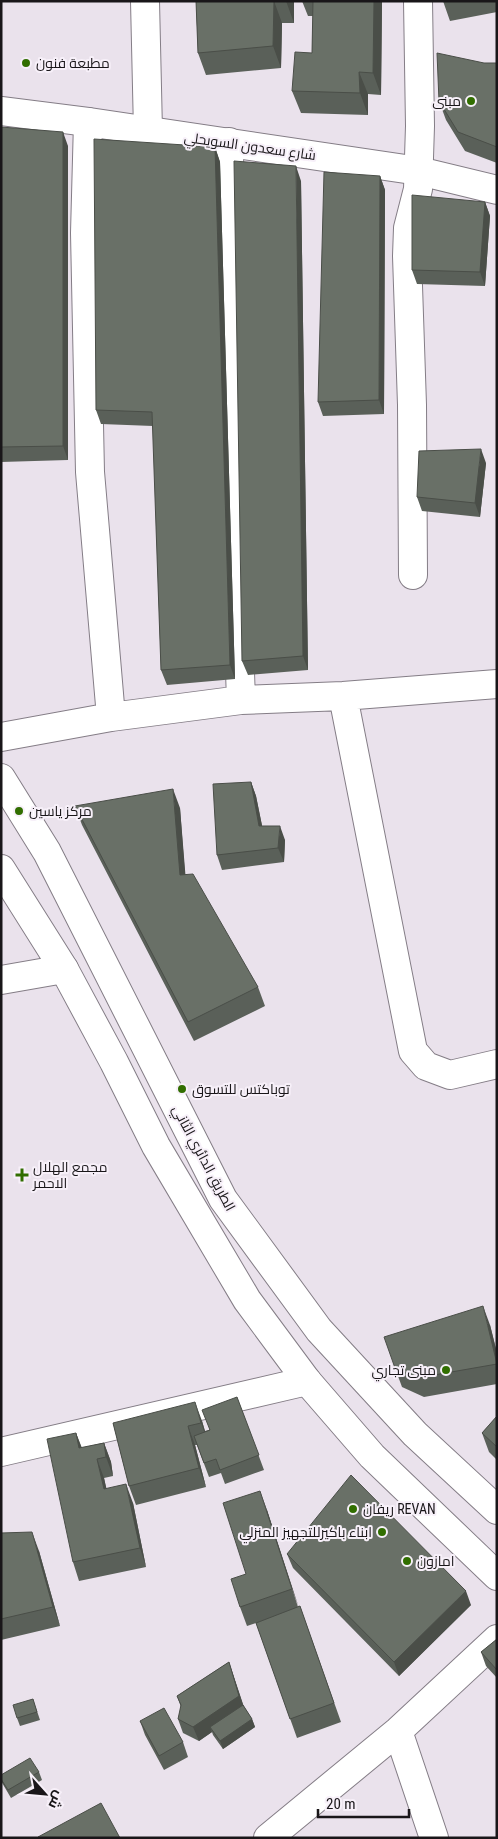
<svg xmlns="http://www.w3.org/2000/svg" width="498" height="1839" font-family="'Roboto Condensed',Cairo,sans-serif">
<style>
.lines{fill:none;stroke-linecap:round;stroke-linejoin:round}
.minor-casing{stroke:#847d86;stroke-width:30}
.major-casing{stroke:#847d86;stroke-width:30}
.minor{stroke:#fff;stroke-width:28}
.major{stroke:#fff;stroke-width:28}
.wall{fill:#5a6059}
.shaded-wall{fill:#4a4e48}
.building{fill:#697067;stroke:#4a4e48}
.poi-dot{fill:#316e00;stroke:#f7f0f9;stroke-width:2}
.labels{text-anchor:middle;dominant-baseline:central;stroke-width:4;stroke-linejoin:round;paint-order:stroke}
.poi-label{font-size:14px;fill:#191619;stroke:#f7f0f9;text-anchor:start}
.street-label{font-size:14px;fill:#191619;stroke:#f7f0f9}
</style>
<rect width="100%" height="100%" fill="#eae2ec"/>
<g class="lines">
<defs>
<path id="minor" d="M145,1l3,130
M88,122l-3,111 5,239 21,245
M229,142c1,186 5,372 12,558
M413,575l-1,-170 -5,-149 1,-28 10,-39 2,-63 -2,-125
M343,696l70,355 13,15 24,9 47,-11
M1,737l110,-20 130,-17 102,-4 154,-12
M1,980l63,-11
M1,1452l306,-71
M398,1731l36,107
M268,1838l130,-107 99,-92"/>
<path id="major" d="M1,111l87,11 331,49 78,19
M1,778l46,74 176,347 96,131 96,104 82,76
M1,869l63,100 50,93 42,84 91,154 60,81 65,75 125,120"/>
</defs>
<use href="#minor" class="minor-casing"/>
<use href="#major" class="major-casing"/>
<use href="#minor" class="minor"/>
<use href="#major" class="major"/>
</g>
<path class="wall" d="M196,1h98v22h-12l-1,45 -75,7 -8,-22z
M302,1h80l-1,94 -13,-1v21l-67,-2 -9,-22 20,-38 1,-37h-5z
M443,1h54v11l-47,9z
M484,63h13v100l-32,-12 -19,-31 -7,-19z
M1,127l67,19v314l-67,2z
M215,147l5,15 15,517 -68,6 -6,-15 -8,-244 -52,-2 -5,-14z
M380,176l5,14 -1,224 -61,2 -5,-14z
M301,181l7,489 -60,5 -6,-14z
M485,202l5,14 -5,70 -68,-2 -5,-14z
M486,463l-6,54 -58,-6 -5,-14z
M251,782l5,14 6,30 23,14 -1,22 -62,8 -5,-15z
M75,806l105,2 5,67 73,112 7,19 -71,35 -112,-216z
M490,1325l7,28v31l-73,13 -22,-10 -7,-19z
M237,1397l27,73 -39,14 -4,-11 -12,4 -12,-32h-2l11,42 -70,18 -7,-19 -16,-63 89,-2 3,10 4,-1z
M497,1416v44l-8,-8 -7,-19z
M76,1433l6,15 22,-5 7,19 2,14 -9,2 2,10 27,15 13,64 -67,14 -6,-19z
M267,1510l31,97 2,-1 41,116 -44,16 -41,-115 -9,3 -7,-19 6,-33z
M1,1533l38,18 21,75 -59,14z
M287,1554l184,51 -72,71 -106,-108z
M497,1639v39l-11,-12 -5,-14z
M229,1662l14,43 9,14 3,8 -32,22 -10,-14 -1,-3 -13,9 -16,-8 -5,-14 3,-12 -4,-11z
M33,1699l7,21 -20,6 -3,-8z
M140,1721l43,21 5,15 -24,13 -19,-35z
M39,1772l3,8 -31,18 -10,-17v-6z"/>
<path class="shaded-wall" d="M274,1l8,22 -1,45 -8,-22z
M286,1h8v22z
M374,1h8l-1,94 -8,-22z
M359,72l9,22v21l-8,-22z
M63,132l5,14v314l-5,-14z
M215,147l5,15 15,517 -5,-14z
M296,166l5,15 7,489 -5,-14z
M380,176l5,14 -1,224 -5,-14z
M485,202l5,14 -5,70 -5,-14z
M481,449l5,14 -6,54 -5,-14z
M251,782l5,14 9,44 -6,-14z
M173,789l7,19 7,86 -7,-19z
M280,826l5,14 -1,22 -6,-14z
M483,1306l7,19 7,28v10z
M195,1402l7,19 6,21 -7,-19z
M188,1426l7,19 11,42 -7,-19z
M76,1433l7,19 -4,-4z
M104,1443l7,19 2,14 -7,-19z
M97,1459l7,19 7,30 -7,-19z
M126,1484l7,19 13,64 -6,-19z
M260,1491l7,19 32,98 -7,-19z
M32,1532l7,19 21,75 -7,-19z
M466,1591l5,14 -72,71 -5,-14z
M229,1662l16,48 -35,17 2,5 -13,9 -6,-14z
M252,1719l3,8 -32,22 -3,-8z"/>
<path class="building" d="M196,1h78l-1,45 -75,7z
M313,1h61l-1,72 -14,-1 1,21 -68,-2 3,-39 17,1z
M437,53l47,10h13v84l-39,-15 -19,-31z
M1,127l62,5v314l-62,1z
M94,139l121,8 15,518 -69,5 -9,-258 -56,-2z
M234,161l62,5 7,490 -61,5z
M324,172l56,4 -1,224 -61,2z
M412,195l73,7 -5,70 -68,-2z
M481,449l-6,54 -58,-6 2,-46z
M251,782l8,44h21l-2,22 -61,7 -4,-71z
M173,789l7,86 13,-1 65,113 -70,35 -113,-216z
M483,1306l14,58 -80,14 -22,-10 -11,-31z
M237,1397l22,58 -39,15 -4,-11 -12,4 -10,-27 16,-6 -8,-20z
M195,1402l6,21 -13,3 11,42 -70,18 -16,-63z
M497,1416v31l-15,-14z
M76,1433l3,15 25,-5 2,14 -9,2 7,30 22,-5 14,64 -67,14 -26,-123z
M351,1475l115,116 -72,71 -107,-108z
M260,1491l32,98 -52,18 -9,-28 15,-5 -23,-71z
M32,1532l21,75 -52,12v-86z
M300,1606l34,97 -44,16 -34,-96z
M497,1639v31l-16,-18z
M229,1662l10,34 -46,31 -15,-8 3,-14 -4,-9z
M33,1699l4,13 -20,6 -4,-13z
M243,1705l9,14 -32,22 -10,-14z
M164,1708l19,34 -24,14 -19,-35z
M30,1758l9,14 -31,18 -7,-11v-4z
M101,1803l19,35h-82v-1z"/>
<g class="poi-dot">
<circle cx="26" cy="63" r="5"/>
<circle cx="471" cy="101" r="5"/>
<circle cx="19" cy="811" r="5"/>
<circle cx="182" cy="1089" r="5"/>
<path d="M19.5 1167.5h5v5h5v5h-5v5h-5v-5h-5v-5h5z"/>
<circle cx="446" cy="1370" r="5"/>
<circle cx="353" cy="1509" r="5"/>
<circle cx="382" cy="1532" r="5"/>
<circle cx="407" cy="1561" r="5"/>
</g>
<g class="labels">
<g class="poi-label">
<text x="36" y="63">مطبعة فنون</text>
<text x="461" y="101" text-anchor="end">مبنى</text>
<text x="29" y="811">مركز ياسين</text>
<text x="192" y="1089">توباكتس للتسوق</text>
<text x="33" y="1167">مجمع الهلال<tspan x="33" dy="16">الاحمر</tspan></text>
<text x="436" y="1370" text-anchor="end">مبنى تجاري</text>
<text x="363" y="1509">ريفان REVAN</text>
<text x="372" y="1532" text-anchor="end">ابناء باكيرللتجهيز المنزلي</text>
<text x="417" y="1561">امازون</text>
</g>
<g class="street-label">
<text transform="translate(250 146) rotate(8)">شارع سعدون السويحلي</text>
<text transform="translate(204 1158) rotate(62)">الطريق الدائري الثاني</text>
</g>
</g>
<rect width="498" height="1839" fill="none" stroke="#191619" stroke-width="5"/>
<g transform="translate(45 1794) rotate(117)" stroke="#f7f0f9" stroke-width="4" paint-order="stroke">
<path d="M0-4L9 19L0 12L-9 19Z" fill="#191619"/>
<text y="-8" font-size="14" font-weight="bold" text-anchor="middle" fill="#191619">ش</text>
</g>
<path d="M318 1809v8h91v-8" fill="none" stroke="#191619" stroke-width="2.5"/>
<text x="326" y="1809" font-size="15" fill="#191619" stroke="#f7f0f9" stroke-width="4" paint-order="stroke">20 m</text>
</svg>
